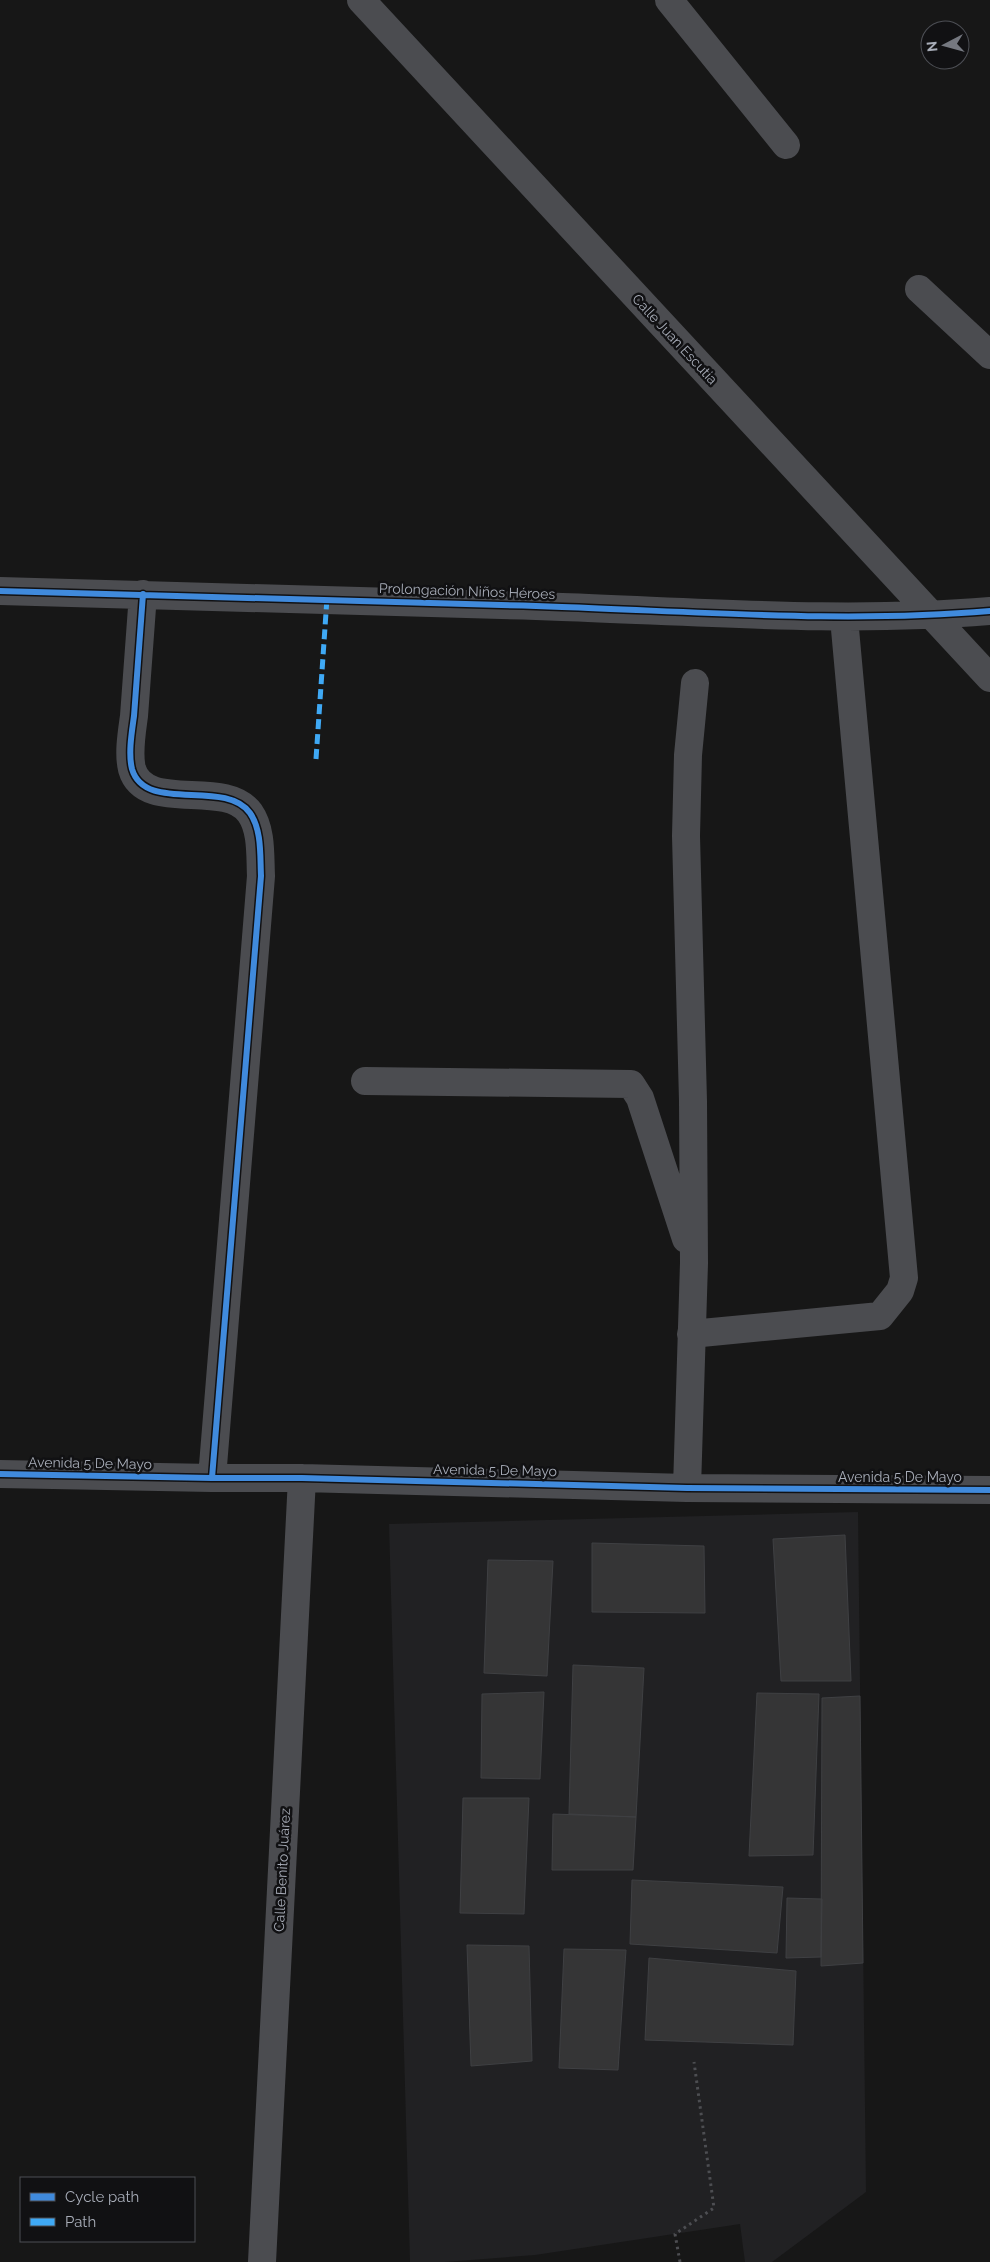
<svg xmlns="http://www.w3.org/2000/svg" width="990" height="2262" font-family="Raleway,sans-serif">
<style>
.built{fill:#212123}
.building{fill:#353536;stroke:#3f4043}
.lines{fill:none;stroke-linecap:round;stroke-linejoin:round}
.path{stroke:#4d4e52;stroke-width:3;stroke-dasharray:2.5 4;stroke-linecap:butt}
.minor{stroke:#4b4c50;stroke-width:28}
.quiet{stroke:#3fa9f5;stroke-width:5;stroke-dasharray:10 5;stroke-linecap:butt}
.cycleway-casing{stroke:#111113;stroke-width:9}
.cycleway{stroke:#408adc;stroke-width:6}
.labels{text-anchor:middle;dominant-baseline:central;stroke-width:5;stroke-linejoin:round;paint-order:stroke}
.street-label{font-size:14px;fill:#a8adb8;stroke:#111113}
</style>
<rect width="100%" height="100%" fill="#171717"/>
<path class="built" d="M858,1512l8,680 -94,70h-27l-5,-38 -205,31 -90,7h-35l-21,-738z"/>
<path class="building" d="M845,1535l6,146h-70l-8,-142z
M592,1543l112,3 1,67 -113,-1z
M488,1560l65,1 -6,115 -63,-3z
M573,1665l71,3 -8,149 -67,-3z
M544,1692l-4,87 -59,-1 1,-84z
M757,1693l62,1 -6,161 -64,1z
M860,1696l3,267 -42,3 1,-268z
M463,1798h66l-5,116 -64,-1z
M553,1814l83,3 -3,53h-81z
M632,1880l151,7 -6,66 -147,-9z
M787,1898l35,1 -1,58 -35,1z
M467,1945l62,1 3,115 -61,5z
M564,1949l62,1 -8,120 -59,-2z
M649,1958l147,13 -3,74 -148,-5z"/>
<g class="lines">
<path class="path" d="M680,2262l-5,-28 39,-26 -20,-146"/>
<path class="minor" d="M361,0l629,678
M669,0l117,145
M919,289l71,66
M0,591c188,4 375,9 562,16 143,5 286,16 428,4
M143,594c-3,40 -6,81 -9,122 -2,15 -6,37 -2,53 13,45 93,9 118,44 12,17 10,43 11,63l-49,602
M365,1081l266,3 9,14 46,141
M691,1334l189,-18 20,-25 4,-13 -60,-660
M0,1474l212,4h90l385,10 303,2
M687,1488l7,-225 -1,-162 -7,-265 2,-81 7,-72
M262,2262l40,-784"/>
<path class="quiet" d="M316,759l11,-161"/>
<defs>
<path id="cycleway" d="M0,591c188,4 375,9 562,16 143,5 286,16 428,4
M143,594c-3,40 -6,81 -9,122 -2,15 -6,37 -2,53 13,45 93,9 118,44 12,17 10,43 11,63l-49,602
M0,1474l212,4h90l385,10 303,2"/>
</defs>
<use href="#cycleway" class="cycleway-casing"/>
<use href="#cycleway" class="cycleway"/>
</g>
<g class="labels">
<g class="street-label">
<text transform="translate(675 339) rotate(47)">Calle Juan Escutia</text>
<text transform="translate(467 591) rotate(2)">Prolongación Niños Héroes</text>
<text transform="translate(90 1463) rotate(1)">Avenida 5 De Mayo</text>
<text transform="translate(495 1470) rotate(1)">Avenida 5 De Mayo</text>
<text x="900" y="1477">Avenida 5 De Mayo</text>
<text transform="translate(282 1870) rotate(-87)">Calle Benito Juárez</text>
</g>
</g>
<rect x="20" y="2177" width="175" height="65" fill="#111113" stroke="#4d4f55"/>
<rect x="30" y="2193" width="25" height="8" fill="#408adc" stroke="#4d4f55"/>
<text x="65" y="2202" font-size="15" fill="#a8adb8">Cycle path</text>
<rect x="30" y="2218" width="25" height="8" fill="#3fa9f5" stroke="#4d4f55"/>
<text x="65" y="2227" font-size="15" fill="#a8adb8">Path</text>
<g transform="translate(945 45) rotate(264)"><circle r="24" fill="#111113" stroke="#4d4f55"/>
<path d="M0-4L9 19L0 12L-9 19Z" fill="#757880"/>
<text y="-8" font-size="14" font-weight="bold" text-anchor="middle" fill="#a8adb8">N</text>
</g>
</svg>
